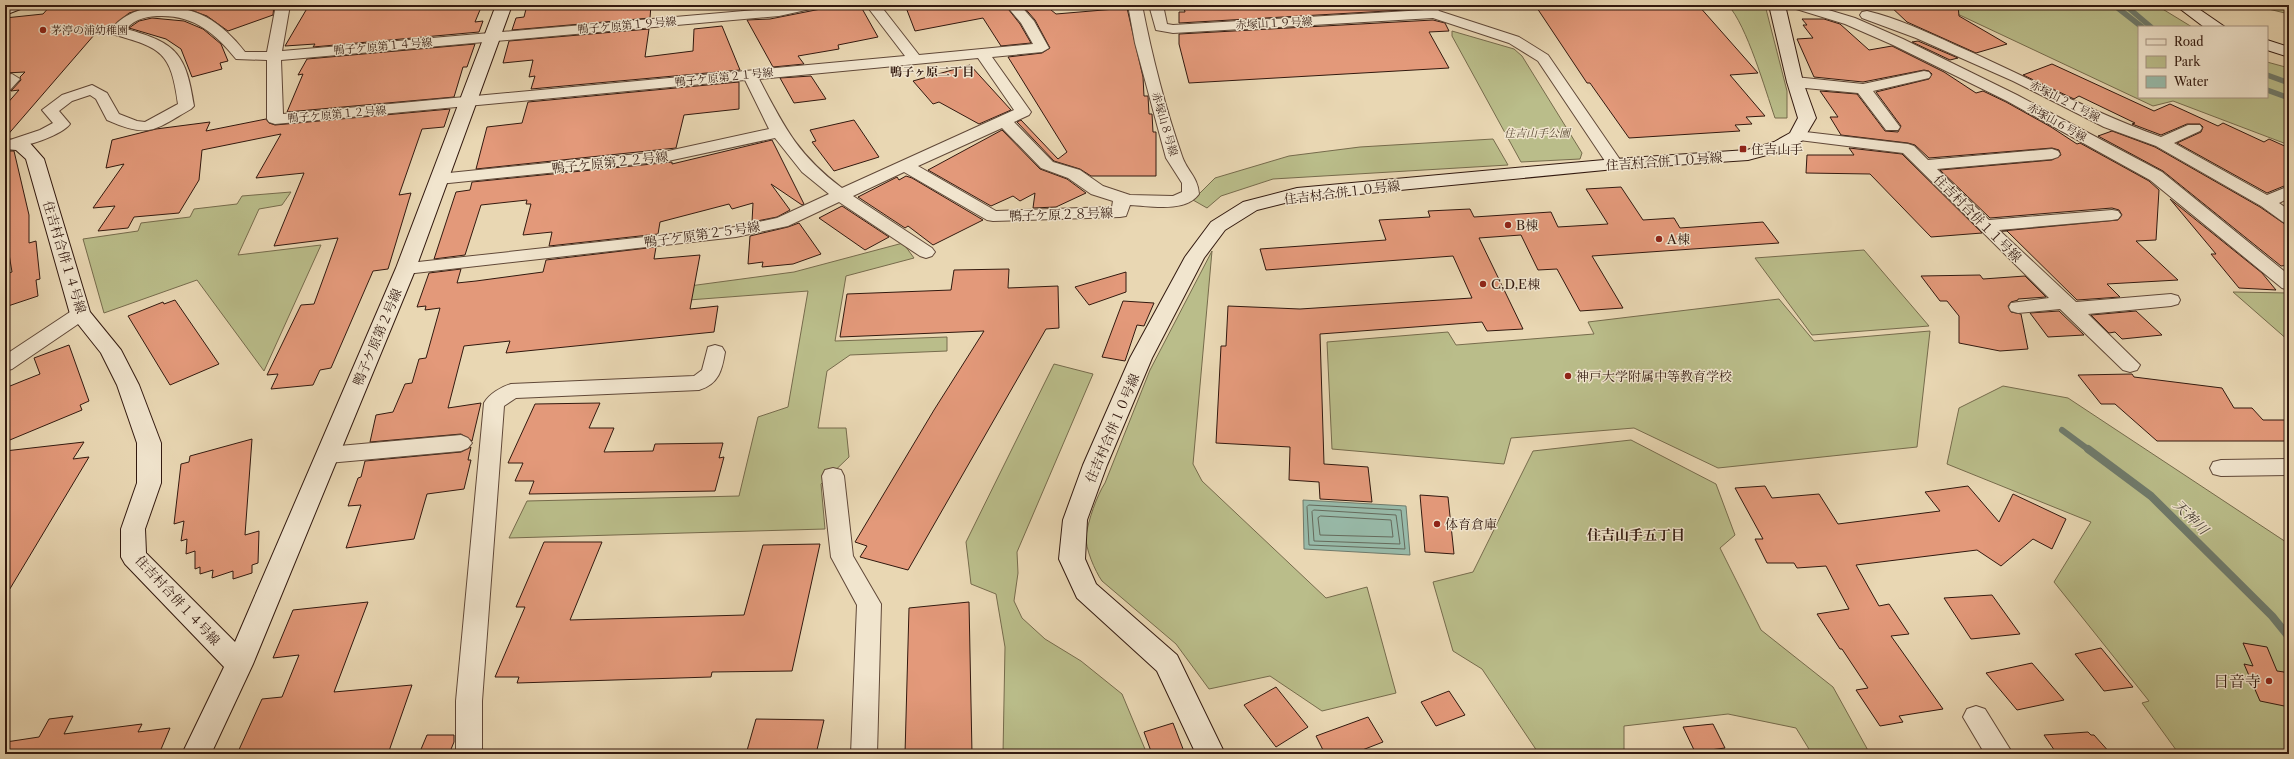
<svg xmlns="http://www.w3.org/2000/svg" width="2294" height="759" font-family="'Libre Caslon Text','Noto Serif JP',serif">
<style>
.green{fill:#babd8a;stroke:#766b4c}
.water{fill:#98baa9;stroke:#6f7a6b}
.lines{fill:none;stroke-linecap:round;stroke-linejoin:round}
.shore{stroke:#656a5c;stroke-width:1}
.stream-far2{stroke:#6f7a6b;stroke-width:5.5}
.stream-far1{stroke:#6f7a6b;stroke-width:6}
.stream{stroke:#6f7a6b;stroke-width:8}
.building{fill:#e3997a;stroke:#32190f}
.street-casing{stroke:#604838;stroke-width:2}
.secondary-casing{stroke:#32190f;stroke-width:2}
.street{fill:#f1e5ce;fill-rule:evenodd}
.secondary{fill:#f1e5ce;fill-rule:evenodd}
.poi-dot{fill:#8f2418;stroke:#f1e5ce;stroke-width:1.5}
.labels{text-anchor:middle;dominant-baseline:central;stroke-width:3;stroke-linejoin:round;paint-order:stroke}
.far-street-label{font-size:11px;fill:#32190f;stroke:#f1e5ce}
.far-poi-label{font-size:11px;fill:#32190f;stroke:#f1e5ce;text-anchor:start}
.far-park-label{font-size:11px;font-style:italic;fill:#5b4a34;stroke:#f1e5ce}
.far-neighbourhood-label{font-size:12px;font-weight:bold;fill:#32190f;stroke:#f1e5ce}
.poi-label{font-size:13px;fill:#32190f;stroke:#f1e5ce;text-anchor:start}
.street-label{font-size:13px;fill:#32190f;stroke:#f1e5ce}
.water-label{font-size:14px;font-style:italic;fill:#51493d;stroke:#f1e5ce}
.neighbourhood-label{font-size:14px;font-weight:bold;fill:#32190f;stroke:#f1e5ce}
.near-poi-label{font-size:16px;fill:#32190f;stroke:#f1e5ce;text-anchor:end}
</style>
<rect width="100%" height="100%" fill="#e9d7b3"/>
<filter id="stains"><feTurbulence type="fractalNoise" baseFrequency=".005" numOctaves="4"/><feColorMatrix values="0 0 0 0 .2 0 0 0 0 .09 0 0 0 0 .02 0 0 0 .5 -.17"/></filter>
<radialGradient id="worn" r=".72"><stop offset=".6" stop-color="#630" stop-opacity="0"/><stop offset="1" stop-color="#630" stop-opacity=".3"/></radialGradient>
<path class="green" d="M1728,5h37l22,86v27h-12c-10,-29 -28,-92 -47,-113z
M1961,5h195l36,22h-53v70h128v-35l22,6v77l-116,-44 -20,5 -204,-96z
M2252,5h37v9z
M1452,31l62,18 8,7 60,97 -2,6 -59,3 -69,-126z
M1493,139l15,26 -235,14 -52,17 -14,12 -14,-8 22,-22 74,-22 71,-9z
M291,192l-9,13 -23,4 -21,46 83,-10 -57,126 -67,-91 -93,33 -21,-74 55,-8 3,-8 49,-6 4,-8 43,-5 5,-8z
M903,243l11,15 -68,18 -11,65 112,-4v14l-97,4 -23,16 -9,57h28l3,29 -28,27 4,45 -316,9 18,-37 212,-5 19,-79 30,-10 20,-116 -146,11 5,-13 127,-17z
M1864,250l65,76 -117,9 -57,-77z
M1212,251l-19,213 9,17 124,117 41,-11 29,106 -74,18 -52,-35 -61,13 -33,-45 -74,-63c-7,-10 -17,-33 -16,-45 2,-15 11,-41 19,-53l45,-113z
M2233,292l56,1v48z
M1779,299l35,42 116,-10 -13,116 -199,21 -84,-40 -123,10 -7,26 -172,-15 -5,-107 121,-10 8,13 138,-11 -6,-12z
M1054,364l39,10 -76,178 1,21 -4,28 8,17 23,21 36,22 41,33 25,60h-144l2,-107 -9,-53 -25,-10 -5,-42z
M2003,386l65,12 221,146v210h-110l-37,-51 7,-2 -95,-119 37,-60 -144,-58 12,-56z
M1631,440l85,44 19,51 -15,13 41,82 72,57 37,67h-58l-16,-26 -68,-14 -104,12v28h-85l-57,-85 -29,-18 -20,-69 40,-10 60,-121z"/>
<path class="water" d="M1303,500l103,6 4,49 -106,-6z"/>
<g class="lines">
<path class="shore" d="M1309,505l92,5 4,39 -96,-4 -2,-38z
M1314,510l82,5 4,29 -86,-3 -2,-29z
M1321,516l70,4 2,17 -73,-2 -2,-17z"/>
<path class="stream-far2" d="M2114,5l28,22
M2125,5l26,22
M2267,75l22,8
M2267,90l22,8"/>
<path class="stream-far1" d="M2062,430l27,20"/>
<path class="stream" d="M2088,449l63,47 121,120 17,21"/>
</g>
<path class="building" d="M51,5h223l-1,10 -45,16 -21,-15 -25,-9 -28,-1 -25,7 -19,16 -9,-2 -96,111v-32l14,-16 -8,1 10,-11 -1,-3 5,-5 -20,1v-55l38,-4z
M309,5h173l-7,17 8,-1 -4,11 -166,15 2,-3 -30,2z
M527,5h124l-1,13 -138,12 4,-12 8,-1z
M738,5h36l-1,2 -32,3z
M841,5h19l18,32 -40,8 1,4 -41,7 6,8 -31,3 -26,-47 23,-1z
M905,5h100l15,19 11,19 -30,3 -18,-28 -68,13z
M1022,5h23l11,9 71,-6 16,69 1,19h4l1,18h3l1,18h3v44h-65l-11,-7 -26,-8 -37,-39 4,-2 37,39 9,-7 -59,-95 34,-4 8,-5 -15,-28z
M1225,5h195l2,4 -243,14v-11h6l-1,-4z
M1535,5h163l60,68 -28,2 35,41 -19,1 6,7 -17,1 5,6 -111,7 -39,-55h-3z
M1889,5h69l1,11 48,28 -31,9 -69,-31z
M152,18l32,3 19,8 18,15 7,17 -8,2 2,6 -30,8 -11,-28 -15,-10 -37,-11 10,-7z
M1802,19h22l16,5 29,26 23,-4 52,26 32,21 7,-2 23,11 45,25 26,17 3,-1 69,38 10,9 -3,50 -20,1 42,39 -71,4 13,13 -43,3 -70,-69h-5l116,-11 4,-5 -3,-5 -7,-2 -122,10 -50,-48 112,-10 9,-5 -2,-5 -7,-2 -123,10 -14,-13 -7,-2 -67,-8 -11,-18h8l-18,-26 37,3 28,37 13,1 3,-6 -25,-34 53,-13 3,-5 -3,-3 -5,-1 -61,12 -49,-5 -17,-38 16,-1 -10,-13h4z
M1433,20l12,3 4,8 -20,1 20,36 -260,15 -10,-39v-10z
M722,26l18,44 -209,19 4,-13 -6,1 4,-17 -30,3 6,-22 140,-12 -4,28 48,-6 1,-22z
M1918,41l40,17 -8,2 -38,-18z
M475,44l-8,23h-4l-9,30 -167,15 16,-38 -5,1 9,-16z
M2052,64l102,47 16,-7 48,22 5,-3 41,19 5,-3 20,9v36l-22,9 -90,-50 24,-11 2,-5 -3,-3h-13l-26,11 -29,-11 3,-1 -56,-27 -5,3 -51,-24z
M970,65l41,45 -32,14 -40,-22 -6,2 -20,-23z
M811,76l15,23 -32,4 -14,-25z
M739,82v27l-55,6 -8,33 -200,21 11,-42 35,-4 6,-21z
M450,109l-6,18 -22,2 -23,66 12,-2 -23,76 -15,2 -42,97 -11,2 -7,15 -42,4 7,-15 -11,1 34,-70 13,-1 24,-66 -64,8 30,-73 -48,5 25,-44 -79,16 -3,30 -20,33 -45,4 -6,11 -30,3 17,-25 -22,2 31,-44 -18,4 6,-28 44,-11 54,-7 -4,9 60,-12 3,4 6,2z
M854,120l25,37 -45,14 -22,-29 4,-1 -6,-11z
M1002,130l38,39 27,10 19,14 -30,14 -23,1 2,-15 -15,8 -7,-5 -22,10 -63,-36z
M2112,131l43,16 105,60 29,20v38l-8,1 -118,-95 -65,-35z
M772,140l32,64 -2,1 -31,-21 19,26 -13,7 -25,5 1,-19 -21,6 -3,-5 -69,18 -2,12 -109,12 3,-14 -29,3 8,-31h-5l1,-4 -46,5 -16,50 -31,4 22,-67 14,-2 2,-8 200,-20v2z
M1849,148l53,6 80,79 -51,4 -61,-63 -64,-1 1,-18h47z
M5,151h9l15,64v28l7,-2 4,38 -4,1 2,16 -33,11v-33l7,-2 -7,-42z
M906,176l6,2 71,42 -50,25 -25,-19 -3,2 -47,-31 39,-20 2,3z
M1621,187l22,33 31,-2 6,10 83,-6 16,21 -187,13 31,52 -43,3 -23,-42 -19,1 -17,-35 -42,3 44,91 -36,2 -5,-9 -162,12 4,130 44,3 4,35 -52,-3 -1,-17 -30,-2 1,-33 -74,-4 5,-97h5l2,-40 72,3 172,-11 -19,-42 -187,14 -6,-21 126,-9 -7,-20 51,-3 -2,-6 42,-2 4,8 77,-5 7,15 50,-3 -22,-35z
M2170,199l92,74 14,17 -37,-2 -28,-34h5z
M842,206l47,31 -24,13 -46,-32z
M799,223l22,31 -28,10 -31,3 1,-5 -15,2 2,-28 38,-9z
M656,247l-2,12 46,-4 -10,54 28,-3 -4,26 -208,21 4,-12 -46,5 -16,62 33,-5 -9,38 -11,-7 -91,8 6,-27 17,-3 12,-28 7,-1 7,-24 7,-1 14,-50 -15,2 1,-4 -9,1 12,-34 32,-4 -4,14 19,-2 67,-9 3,-12z
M1009,269l-1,19 50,-2 1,42 -13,1 -138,241 -48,-13 7,-11 -12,-4 79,-132 50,-79 -144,6 7,-43 104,-4 3,-20z
M1126,272v20l-37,13 -14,-18z
M1980,275l3,4 42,-3 21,21 -28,2v1l-7,2 -3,4 3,6 10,2 7,35 -28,2 -41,-8v-27l-12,-15h-7l-19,-25z
M175,300l44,64 -49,21 -42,-69 35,-14 1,2z
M1123,301l31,2 -10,23 -7,-1 -12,36 -23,-4z
M2059,311l25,24 -36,2 -18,-24z
M2136,311l26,24 -40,4 -7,-7 -6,1 -18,-18z
M69,345l20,56 -9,4 2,5 -77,32v-54l35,-14 -6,-16z
M2132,374l2,3 88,11 12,20h18l11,12h26v21h-132l-42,-37h-14l-23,-29z
M600,403l-11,25h25l-10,24 49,-1 2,-7 68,-1 -4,15 5,-1 -9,34 -186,3 5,-13h-19l8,-18h-15l27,-59z
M252,439l-7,96 14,-4 -1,32 -6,2v8l-19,6v-8l-21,7 1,-8 -13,4v-7l-5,2v-18l-9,3 1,-15 -6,2 3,-20 -10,3 7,-60 8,-2 1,-6z
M84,442l-11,17 16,-2 -84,140v-146z
M471,447l-3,13h3l-7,29 -37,5 -13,45 -68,9 15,-43 -13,1 10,-28 3,-1 4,-16 96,-9z
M1765,486l7,12 47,-4 19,30 102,-13 -15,-19 43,-6 31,36 14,-28 53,25 -14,30 -19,-10 -32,27 -24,-16 -121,15 23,41 10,-2 20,30 -18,2 52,73 -44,7 4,6 -23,4 -24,-36 12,-2 -26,-39h-2l-23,-35 32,-5 -23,-43 -29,2 -3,-5h-27l-12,-24h8l-28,-51z
M1420,495l28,2 6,57 -29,-2z
M544,542h58l-32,78 174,-5 19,-70 57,-1 -28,127 -80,1 -1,5 -194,6 2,-6h-24l30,-70h-9z
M1992,595l28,39 -49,5 -27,-41z
M368,602l-34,90 78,-7 -23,66 -31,3h-121l25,-55 20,-2 17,-42 -26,3 20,-48z
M969,602l3,152h-67l4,-146z
M2243,643l24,4 10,24 7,1 5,10v25l-29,-6 -16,-37 9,2z
M2101,648l32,39 -29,4 -29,-37z
M2032,663l32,37 -47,10 -31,-37z
M1276,687l32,40 -32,20 -32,-42z
M1449,691l16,24 -29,11 -15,-24z
M73,716l-9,18 78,-10 -4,8 32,-4 -11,26h-153v-12l33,-5 10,-18z
M1368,717l15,25 -31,12h-27l-9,-18z
M756,719l68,1 -8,34h-70z
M1173,723l12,31h-33l-8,-22z
M1713,724l12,24 -30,4 -12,-25z
M2088,732l3,3h3l17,19h-54l-13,-19z
M427,735h27v7l-5,12h-30z"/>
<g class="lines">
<defs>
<path id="street" d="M276,5h14l-8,46 497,-43 13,-3h25l-2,3 -36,8 -498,44 2,54 622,-58 -39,-51h14l39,50 114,-11 -12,-21 -15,-18h14l14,16 15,27 -7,4 -50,5 39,55 -2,3 -15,7 39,40 27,8 23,16 27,9 43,1 9,-4v-9l-16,-25 -31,-115 -7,-38h14c10,51 23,102 40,151 5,15 16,21 17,38 -13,19 -50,12 -69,11l-4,11 -6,1 -127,4 -6,-1 -83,-48 -51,24 79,52 3,4 -3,4 -6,2 -6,-2 -81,-54 -51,24 -52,11 -330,37 -6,-2 -3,-4 3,-4 336,-37 41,-9 52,-24 -27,-22 -27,-34 -107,23 -229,23 -6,-1 -2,-4 2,-4 6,-1 229,-23 101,-22 -24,-49 -470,44 -6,-2 -2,-3v-59l-31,-1c-20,-25 -41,-43 -74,-43 -14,0 -26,2 -36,13 52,14 60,26 68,77l-3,3c-37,21 -41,30 -84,11l-11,-21 -6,-4 -18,6 -13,10 11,13c-8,11 -47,25 -60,22l-2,-3 2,-3 30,-10 13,-7 -11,-13 20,-15 30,-10 15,8 12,21 18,7 8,1 33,-18c-7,-52 -16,-56 -66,-70l-2,-3c20,-29 67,-30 96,-14 15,8 28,21 39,35h22zM978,58l36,52 -172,78c-45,-34 -57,-60 -83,-109zM1002,128l39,40 27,10 23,16 22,7 -1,6 -116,4 -78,-45z
M1149,5h14l4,19 6,1 252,-15 -4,-5h14l4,6 80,26 29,18 75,109 -2,3h-12l-71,-106 -29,-18 -76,-25 -260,15 -17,-3z
M1791,5h21l43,13 48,21 114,56 145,77 127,103v15l-7,-2 -132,-108 -143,-79 -114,-56 -48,-21 -52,-16z
M1867,11c30,7 60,21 88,34 69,30 136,67 206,92l27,-12h12l2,3 -2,3 -26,12 93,52 22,-9v12l-10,5 10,7v13l-6,-1 -22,-16 -105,-60 -52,-19 -91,-46 -97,-43 -54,-20 -2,-3 2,-3z
M1924,71l5,1 2,3 -2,3 -56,13 27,36 -2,3h-12l-28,-37 -63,-6 -5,-2 -3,-3 3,-3 5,-2 68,7z
M12,74l8,5 -10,11 -5,2v-17z
M1797,131l111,13 6,2 14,14 124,-11 6,2 2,3 -2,3 -6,2 -115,10 52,51 123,-10 6,1 3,4 -3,4 -6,1 -113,10 77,72 95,-8 7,2 2,4 -2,4 -7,2 -83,8 52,51 -3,5 -7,2 -7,-2 -63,-61 -42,4 -7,-2 -2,-4 2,-4 38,-5 -146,-145 -112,-14 -2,-3 2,-3z
M80,308l7,2 2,4 -2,4 -75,51 -7,2v-16l68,-45z
M715,345l7,2 3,5c-3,18 -6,32 -26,38l-183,8 -12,8 -22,295v53h-26v-53l28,-298c5,-9 17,-16 27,-19l183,-8 8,-6 6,-23z
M461,435l7,3 4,5 -4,5 -7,3 -133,12 -8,-2 -3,-6 3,-6 8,-2z
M2289,459v16l-68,1 -8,-2 -3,-6 3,-6 8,-2z
M833,468l8,2 3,6 9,80 28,48 -4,150h-26l6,-149 -26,-48 -9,-81 3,-6z
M1976,706l9,3 28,45h-28l-22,-37 4,-8z"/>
<path id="secondary" d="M5,5h21l-3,3 -18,7z
M496,5h16l-96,263 -163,396 -42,90h-29l42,-87 -99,-103 -4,-7v-28l16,-46v-40l-20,-58 -16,-32 -31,-39 -44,-155 -10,-9 -11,-1v-10l24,3 15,17 46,153 31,38 18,35 22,58v40l-16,46 1,24 89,89 161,-374z
M1769,5h16l18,77 13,36 -13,22 -17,10 -38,10 -133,9 -318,31 -40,10 -32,20 -21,28 -52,100 -45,107 -20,55 -2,39 11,25 81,71 48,99h-29l-39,-83 -80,-73 -18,-39 4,-39 20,-55 47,-107 55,-101 26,-35 32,-20 54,-14 318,-29 132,-9 27,-8 16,-9 8,-15 -11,-36z
M2175,5h18l32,22h-21z
M2267,40l22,7v10l-22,-7z"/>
</defs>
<use href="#street" class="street-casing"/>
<use href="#secondary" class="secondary-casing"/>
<use href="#street" class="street"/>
<use href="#secondary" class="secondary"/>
</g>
<g class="poi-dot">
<circle cx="43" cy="30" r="4"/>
<rect x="1739" y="145" width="8" height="8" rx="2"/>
<circle cx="1508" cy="225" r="4"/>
<circle cx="1659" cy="239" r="4"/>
<circle cx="1483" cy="284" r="4"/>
<circle cx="1568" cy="376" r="4"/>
<circle cx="1437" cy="524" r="4"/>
<circle cx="2269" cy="681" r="4"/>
</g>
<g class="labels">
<g class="far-street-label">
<text transform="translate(1274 23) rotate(-3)">赤塚山１９号線</text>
<text transform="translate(627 25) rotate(-5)">鴨子ケ原第１９号線</text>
<text transform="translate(383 46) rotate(-5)">鴨子ケ原第１４号線</text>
<text transform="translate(724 77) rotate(-6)">鴨子ケ原第２１号線</text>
<text transform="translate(2065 101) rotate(27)">赤塚山２１号線</text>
<text transform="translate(337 114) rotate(-5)">鴨子ケ原第１２号線</text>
<text transform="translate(2057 122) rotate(29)">赤塚山６号線</text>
<text transform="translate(1165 124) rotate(74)">赤塚山８号線</text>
</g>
<g class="far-poi-label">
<text x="51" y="30">茅渟の浦幼稚園</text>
</g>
<g class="far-park-label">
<text x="1537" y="133">住吉山手公園</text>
</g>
<g class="far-neighbourhood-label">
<text x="932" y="71">鴨子ヶ原二丁目</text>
</g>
<g class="poi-label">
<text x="1751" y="149">住吉山手</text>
<text x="1516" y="225">B棟</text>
<text x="1667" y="239">A棟</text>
<text x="1491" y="284">C,D,E棟</text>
<text x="1576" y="376">神戸大学附属中等教育学校</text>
<text x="1445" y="524">体育倉庫</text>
</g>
<g class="street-label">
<text transform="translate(1664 161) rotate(-4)">住吉村合併１０号線</text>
<text transform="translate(610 162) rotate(-6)">鴨子ケ原第２２号線</text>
<text transform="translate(1342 192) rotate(-7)">住吉村合併１０号線</text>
<text transform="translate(1061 214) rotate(-2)">鴨子ケ原２８号線</text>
<text transform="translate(1978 218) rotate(45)">住吉村合併１１号線</text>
<text transform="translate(702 234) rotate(-8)">鴨子ケ原第２５号線</text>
<text transform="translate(65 257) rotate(73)">住吉村合併１４号線</text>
<text transform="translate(377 337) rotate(-67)">鴨子ケ原第２号線</text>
<text transform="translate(1112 428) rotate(-67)">住吉村合併１０号線</text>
<text transform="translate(178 600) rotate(47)">住吉村合併１４号線</text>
</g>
<g class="water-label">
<text transform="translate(2191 517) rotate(45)">天神川</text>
</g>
<g class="neighbourhood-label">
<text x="1636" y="535">住吉山手五丁目</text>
</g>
<g class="near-poi-label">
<text x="2261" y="681">日音寺</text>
</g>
</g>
<rect width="2294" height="759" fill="none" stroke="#e9d7b3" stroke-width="20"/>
<rect x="6" y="6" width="2282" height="747" fill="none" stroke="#32190f" stroke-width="2"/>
<rect x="10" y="10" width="2274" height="739" fill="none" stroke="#32190f"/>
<rect x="2138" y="26" width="130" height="72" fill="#f1e5ce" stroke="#a59382"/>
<rect x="2146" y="39" width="20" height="6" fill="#f1e5ce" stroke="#a59382"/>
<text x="2174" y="46" font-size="12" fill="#32190f">Road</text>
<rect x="2146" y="56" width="20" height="12" fill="#babd8a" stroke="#a59382"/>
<text x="2174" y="66" font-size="12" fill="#32190f">Park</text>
<rect x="2146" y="76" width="20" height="12" fill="#98baa9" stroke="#a59382"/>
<text x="2174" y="86" font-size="12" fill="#32190f">Water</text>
<rect width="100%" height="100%" filter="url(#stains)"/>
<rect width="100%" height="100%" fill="url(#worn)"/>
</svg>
